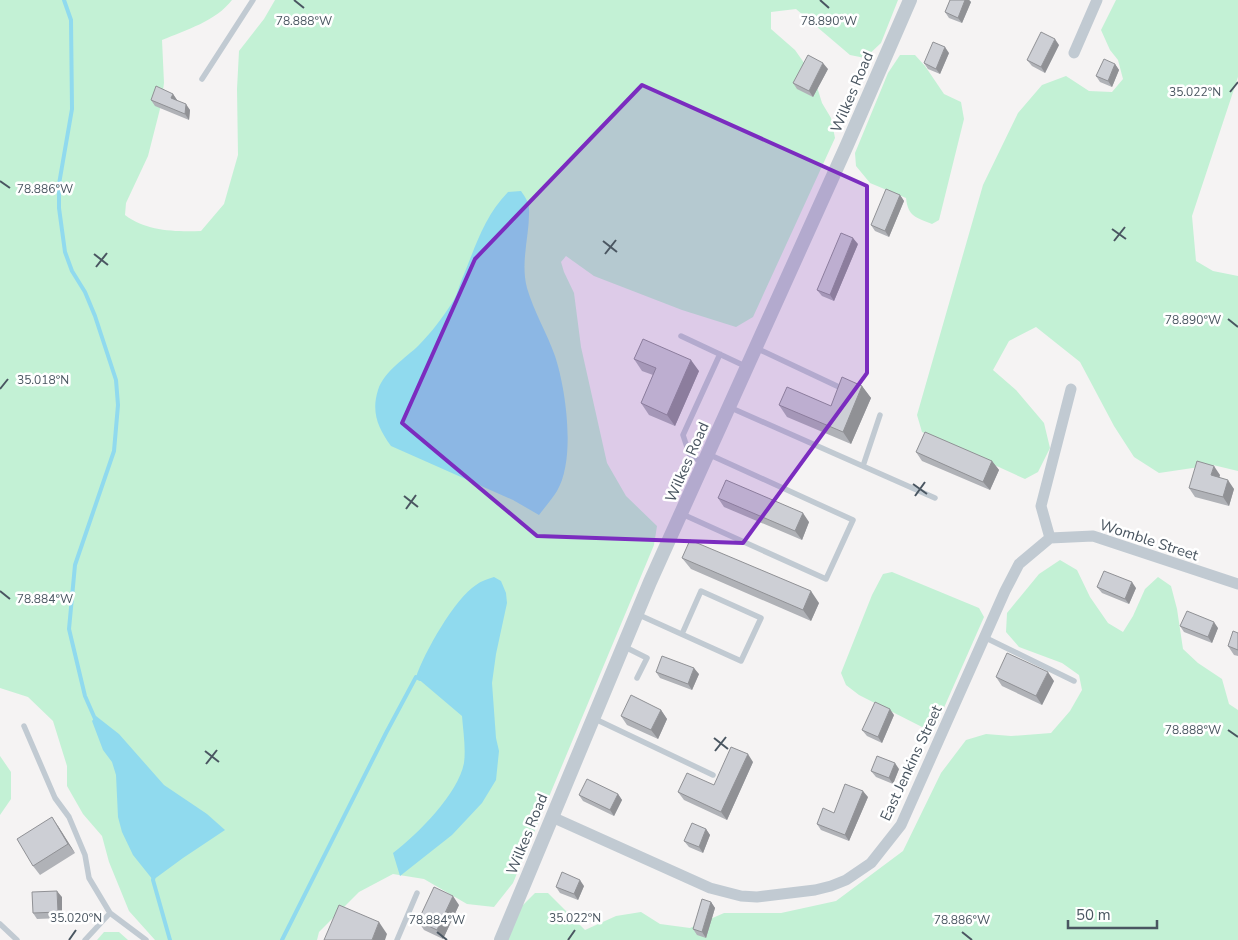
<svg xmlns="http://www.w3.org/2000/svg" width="1238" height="940" font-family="'Nunito Sans',sans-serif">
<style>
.green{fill:#c3f1d5}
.water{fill:#90daee}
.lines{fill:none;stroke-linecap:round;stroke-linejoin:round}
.stream{stroke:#90daee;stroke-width:4}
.service{stroke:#c1cad2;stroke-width:5.5}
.minor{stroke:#c1cad2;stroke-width:11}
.tertiary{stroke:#c1cad2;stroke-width:14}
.wall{fill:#b0b2b7}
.shaded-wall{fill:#909195}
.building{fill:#cdcfd5;stroke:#909195}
.marked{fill:#7b2cbf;fill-opacity:0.2;stroke:#7b2cbf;stroke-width:4;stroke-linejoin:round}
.ticks{fill:none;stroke:#4a5661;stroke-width:2}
.labels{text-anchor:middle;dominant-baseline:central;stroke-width:5;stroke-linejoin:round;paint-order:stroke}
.street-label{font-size:15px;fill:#4a5661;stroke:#fff}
.ticks-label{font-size:12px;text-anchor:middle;fill:#4a5661;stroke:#fff;stroke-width:5;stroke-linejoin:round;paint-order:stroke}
</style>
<rect width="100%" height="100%" fill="#f5f3f3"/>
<path class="green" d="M0,0h232c-16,21 -46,30 -70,40l2,43 -3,22 -13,51 -22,47 -1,12c21,16 50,17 76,16l23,-27 14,-49 -1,-66 2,-38 25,-32 11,-19h623l-17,43 -16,15 -15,-3 -54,-46 -25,3v17l24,21 19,27 8,26 9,15 4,20 -82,179 -17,10 -54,-17 -88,-34 -28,-20 -5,6 3,10 10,21 7,54 26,116 19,33 31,30 -3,19 -141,338 -19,24 -27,-3 -43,-25 -31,-5 -34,18 -40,40 -2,8h-162l-26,-29 -20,-49 -7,-26 -19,-22 -16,-28v-20l-14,-45 -25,-24 -28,-9z
M1116,0h122v77l-46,139 4,45 17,10 25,5v195l-25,-6 -54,8 -25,-16 -20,-31 -34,-64 -44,-35 -27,14 -16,29 23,20 28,33 6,25 -12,24 -13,7 -103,-47 -5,-17 66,-230 35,-72 24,-28 24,-9 23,15 23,1 11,-13 -5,-19 -8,-10 -9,-20z
M900,55h15l10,11 19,28 17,8 3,17 -25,101 -7,4c-16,-7 -24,-7 -26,-26l-36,-15 -14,-17 -1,-13 33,-80z
M1060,560l17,10 13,27 18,26 15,9 10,-16 12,-27 13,-12 13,9 6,23 6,40 15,14 24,16 7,25 9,6v230h-731l11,-30 17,-17h13l37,37 31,-14 25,-4 19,12 30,4 34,-15h57l55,-12 67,-50 38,-78 25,-33 20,-6 25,2 40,-3 19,-22 12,-21 -3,-15 -17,-12 -43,-16 -13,-15 1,-19 32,-39z
M892,572l87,36 5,9 -49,111 -9,1 -67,-34 -13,-10 -5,-12 31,-78 11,-21z
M0,756l11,16v27l-11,16z
M104,932h15l9,8h-31z"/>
<path class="water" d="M521,191c4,6 8,11 8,18 1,26 -9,52 -2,79 7,24 20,45 28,68 11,33 21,103 2,135 -5,8 -12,16 -18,24l-26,-15 -122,-54c-13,-18 -20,-34 -13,-56 6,-19 28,-32 41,-45 12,-12 24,-28 33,-42 5,-7 7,-17 10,-24 14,-33 21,-61 46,-87z
M494,577l7,4 5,12 1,10 -11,51 -4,29 4,55 3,13 -3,29 -14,23 -30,32 -52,41 -7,-23c25,-19 65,-59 71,-90 2,-15 -1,-33 -2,-47l-46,-39c8,-24 39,-79 60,-92 5,-4 12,-6 18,-8z
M96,716l23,18 45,51 43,29 18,16 -42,28 -30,22 -20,-25 -11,-23 -4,-15 -2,-42 -4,-13 -9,-12 -11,-29z"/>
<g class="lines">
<path class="stream" d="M64,0l7,20 1,89 -13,75v24l6,44 7,19 13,21 10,24 21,64 2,25 -4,46 -39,114 -6,64 16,67 11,25
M154,875l-1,5 17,60
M282,940l104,-207 30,-56 4,2"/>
<path class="service" d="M202,79l51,-79
M681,336l66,31
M756,348l83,39
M729,407l206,91
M703,462l-13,-6 -7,-21 37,-81
M863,466l17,-51
M682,514l144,65 27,-59 -145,-66
M637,614l104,47 20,-43 -60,-27 -19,43
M984,637l90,44
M623,646l24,12 -10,20
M593,718l120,57
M24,726l31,72 14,19 16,38 4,23 21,35 36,27
M0,924l17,16
M85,940l25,-27
M397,940l20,-47"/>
<path class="minor" d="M1074,53l23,-53
M1050,538l43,-2 145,48
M552,817l158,71 31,8 16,1 58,-7 16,-4 15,-6 25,-17 30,-38 104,-234 14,-27 31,-26 -9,-32 30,-117"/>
<path class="tertiary" d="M501,940l149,-358 197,-437 63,-145"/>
</g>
<path class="wall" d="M950,0h19l2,2 -9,21 -13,-5 -4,-6z
M1059,45l-14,28 -13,-7 -5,-6z
M949,53l-9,21 -12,-5 -4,-6z
M1115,64l4,6 -7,17 -12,-5 -4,-6z
M828,69l-15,28 -16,-8 -4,-6z
M173,94l4,6 13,10 -1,10 -34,-14 -4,-6z
M900,195l4,6 -15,36 -14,-6 -4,-6z
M858,244l-24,57 -12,-5 -5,-6z
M634,359l65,12 -24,55 -26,-11 -8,-12 12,-28 -11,-4z
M862,386l9,12 -20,46 -64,-27 -8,-12 52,1z
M916,452l76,9 7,9 -9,20 -68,-29z
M1220,475l-1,3 15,11 -5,17 -34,-9 -6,-9z
M718,498l91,24 -7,18 -78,-33z
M682,558l137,45 -8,18 -120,-52z
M1097,587l39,1 -7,16 -27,-11z
M1180,626l38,2 -6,15 -28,-11z
M1238,633v23l-4,-1 -6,-9z
M656,672l43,2 -7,16 -32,-12z
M996,677l58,4 -12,24 -40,-19z
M661,710l6,9 -9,20 -31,-14 -6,-9z
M894,715l-12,28 -15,-7 -5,-6z
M753,762l-26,58 -43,-20 -6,-8 36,-7z
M899,769l-6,15 -17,-7 -5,-6z
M618,794l4,6 -8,16 -31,-15 -4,-6z
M868,797l-19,44 -28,-11 -4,-6 17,-11z
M58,826l17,27 -35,22 -7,-9z
M706,829l4,6 -7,18 -14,-6 -5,-6z
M584,886l-6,14 -18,-7 -4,-6z
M62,897v21l-25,1 -4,-6z
M711,902l4,6 -9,30 -9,-3 -4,-6z
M459,905l-16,34 -19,-9 -6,-9z"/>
<path class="shaded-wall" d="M965,0h4l2,2 -9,21 -4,-5z
M1055,39l4,6 -14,28 -4,-6z
M945,47l4,6 -9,21 -4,-5z
M823,63l5,6 -15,28 -4,-6z
M1115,64l4,6 -7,17 -4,-6z
M173,94l4,6 -1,4 -5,-6z
M186,104l4,6 -1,10 -4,-6z
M900,195l4,6 -15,36 -4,-6z
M853,238l5,6 -24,57 -4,-6z
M691,360l8,11 -24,55 -8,-11z
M862,386l9,12 -20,46 -8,-12z
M992,461l7,9 -9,20 -7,-8z
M1214,466l6,9 -3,9 -6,-9z
M1228,480l6,9 -5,17 -6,-9z
M803,513l6,9 -7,18 -7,-9z
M1132,582l4,6 -7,16 -4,-5z
M811,591l8,12 -8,18 -8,-11z
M1214,622l4,6 -6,15 -4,-6z
M694,668l5,6 -7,16 -4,-6z
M1048,672l6,9 -12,24 -6,-9z
M890,709l4,6 -12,28 -4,-6z
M661,710l6,9 -9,20 -7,-9z
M748,754l5,8 -26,58 -6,-8z
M895,763l4,6 -6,15 -4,-6z
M863,791l5,6 -19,44 -4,-6z
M618,794l4,6 -8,16 -4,-6z
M52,817l6,9 17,27 -7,-9z
M706,829l4,6 -7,18 -4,-6z
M580,880l4,6 -6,14 -4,-6z
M57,891l5,6v21l-4,-6z
M453,896l6,9 -16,34 -6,-9z
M711,902l4,6 -9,30 -4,-6z
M379,922l8,12 -2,6h-13z"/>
<path class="building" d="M950,0h15l-7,18 -13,-6z
M1041,32l14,7 -14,28 -14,-7z
M933,42l12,5 -9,22 -12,-6z
M808,55l15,8 -14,28 -16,-8z
M1104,59l11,5 -7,17 -12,-5z
M156,86l17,8 -2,4 15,6 -1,10 -34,-14z
M886,189l14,6 -15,36 -14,-6z
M841,233l12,5 -23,57 -13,-5z
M643,339l48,21 -24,55 -26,-12 15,-35 -22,-9z
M842,377l20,9 -19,46 -64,-27 8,-18 44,19z
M925,432l67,29 -9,21 -67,-30z
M1197,461l17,5 -3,9 17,5 -5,17 -34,-9z
M726,480l77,33 -8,18 -77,-33z
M690,540l121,51 -8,19 -121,-52z
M1104,571l28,11 -7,17 -28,-12z
M1187,611l27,11 -6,15 -28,-11z
M1233,631l5,2v17l-10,-4z
M1007,653l41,19 -12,24 -40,-19z
M662,656l32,12 -6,16 -32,-12z
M631,695l30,15 -10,20 -30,-14z
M875,702l15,7 -12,28 -16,-7z
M731,747l17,7 -27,58 -43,-20 9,-19 27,12z
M877,756l18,7 -6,15 -18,-7z
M587,779l31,15 -8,16 -31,-15z
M845,784l18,7 -18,44 -28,-11 6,-16 11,5z
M52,817l16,27 -35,22 -16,-27z
M692,823l14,6 -7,18 -15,-6z
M562,872l18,8 -6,14 -18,-7z
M434,887l19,9 -16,34 -19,-9z
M57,891l1,21 -25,1 -1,-21z
M702,899l9,3 -9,30 -9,-3z
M339,905l40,17 -7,18h-48z"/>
<path class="marked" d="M642,85l225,101v187l-124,170 -206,-7 -135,-113 73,-164z"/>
<path class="ticks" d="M294,0l10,8M820,0l9,8M1230,92l8,-10M0,181l10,7M1112,229l14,10M603,241l14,11M1114,241l11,-14M94,254l14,11M605,254l11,-14M96,267l11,-14M1228,319l10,8M0,389l8,-10M913,484l14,10M404,496l14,11M915,496l10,-14M406,509l10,-14M0,591l10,8M1228,730l10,7M714,738l14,11M205,751l14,11M715,751l11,-14M206,764l11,-14M437,932l10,8M962,932l10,8M69,940l7,-10M568,940l7,-10"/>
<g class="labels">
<g class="street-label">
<text transform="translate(852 92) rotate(-67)">Wilkes Road</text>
<text transform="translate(687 462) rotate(-66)">Wilkes Road</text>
<text transform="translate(1149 540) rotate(18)">Womble Street</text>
<text transform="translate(911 763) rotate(-65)">East Jenkins Street</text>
<text transform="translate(527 834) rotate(-68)">Wilkes Road</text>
</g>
</g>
<g class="ticks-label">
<text x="304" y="25">78.888°W</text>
<text x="829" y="25">78.890°W</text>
<text x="1195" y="96">35.022°N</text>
<text x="45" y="193">78.886°W</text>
<text x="1193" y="324">78.890°W</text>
<text x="43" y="384">35.018°N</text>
<text x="45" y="603">78.884°W</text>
<text x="1193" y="734">78.888°W</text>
<text x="76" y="922">35.020°N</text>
<text x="575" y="922">35.022°N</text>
<text x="437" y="924">78.884°W</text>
<text x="962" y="924">78.886°W</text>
</g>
<path d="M1068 920v8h89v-8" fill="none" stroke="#4a5661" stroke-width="2.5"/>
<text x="1076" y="920" font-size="15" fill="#4a5661" stroke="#ffffff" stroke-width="4" paint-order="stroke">50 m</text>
</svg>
